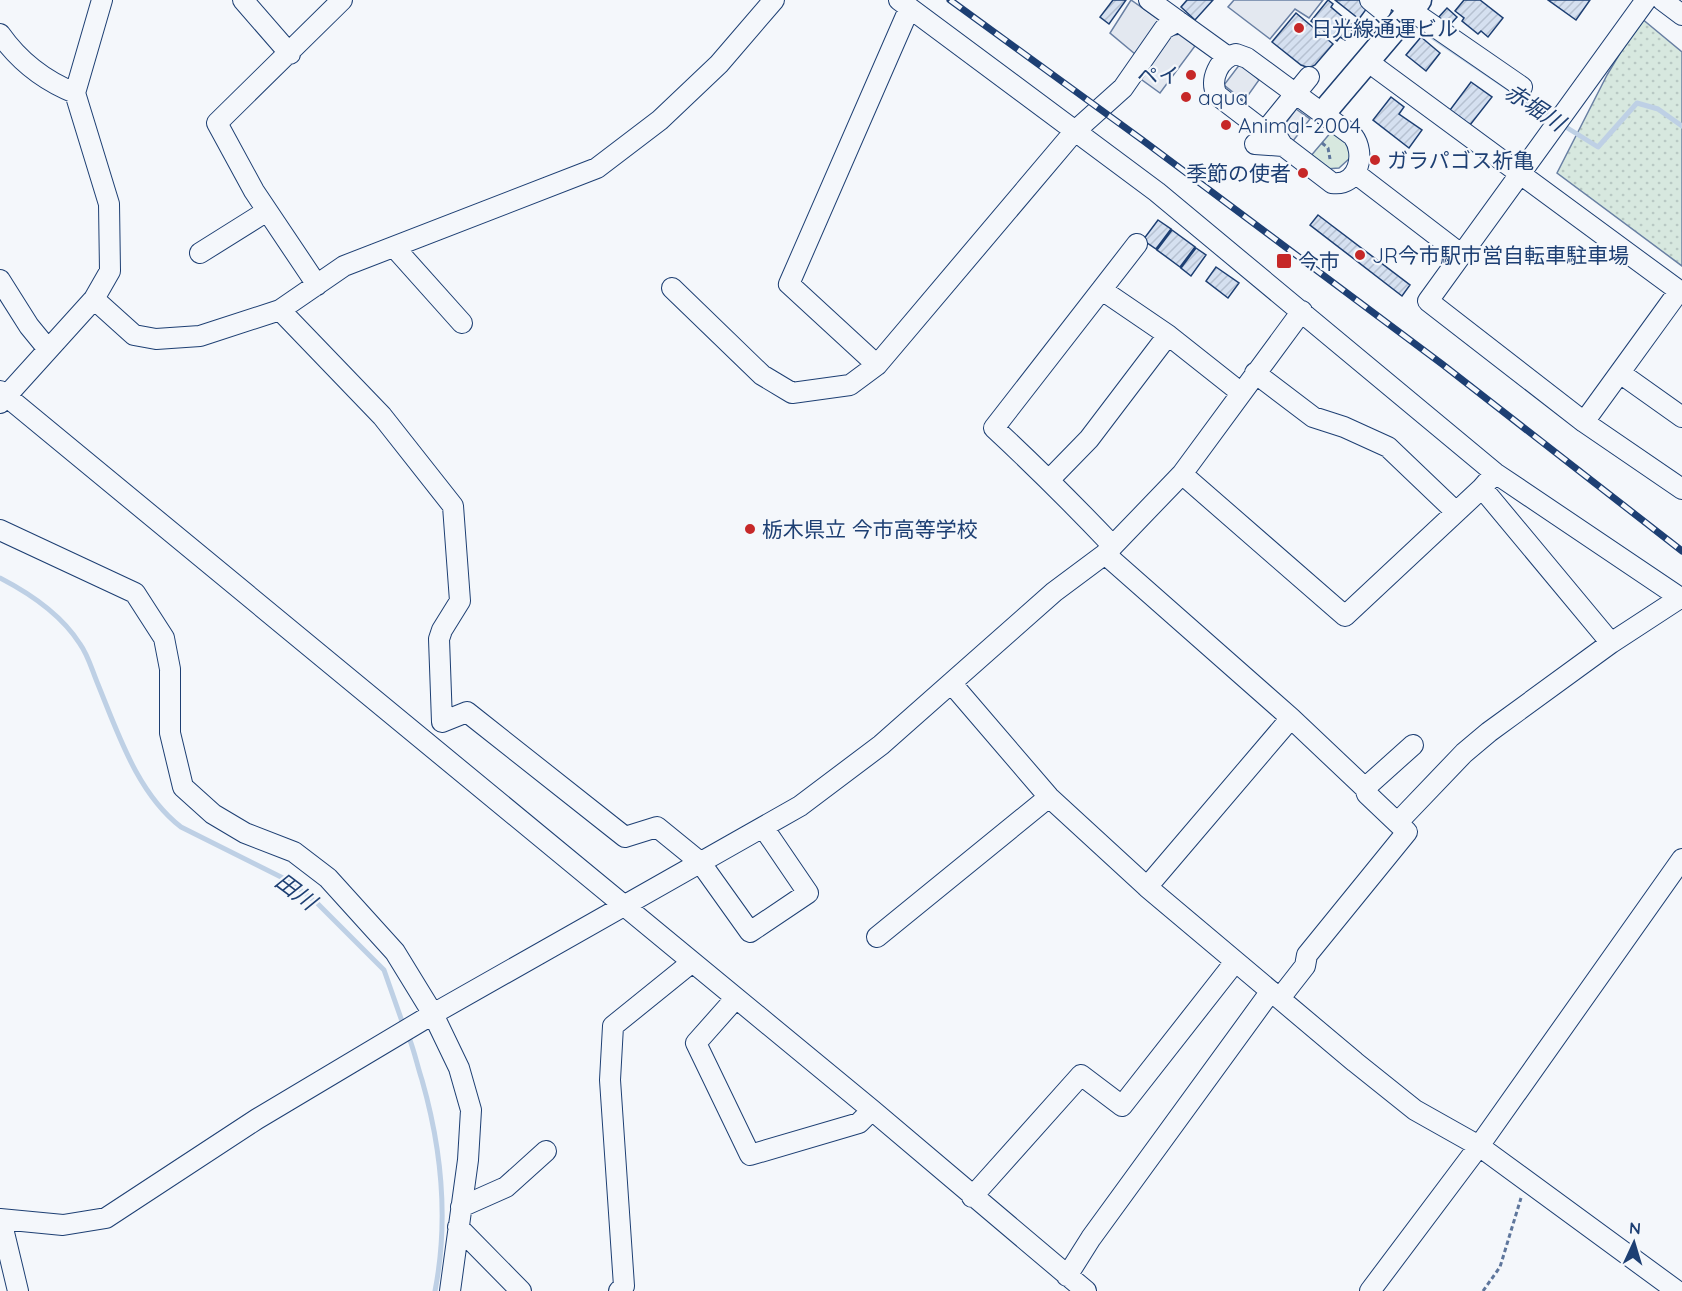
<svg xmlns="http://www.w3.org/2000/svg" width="1682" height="1291" font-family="Quicksand,'Noto Sans JP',sans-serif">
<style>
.grass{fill:url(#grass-dots);stroke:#687fa3;stroke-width:1.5}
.garden{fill:#d7e8df;stroke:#687fa3;stroke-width:1.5}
.parking{fill:#e3e8f0;stroke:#687fa3;stroke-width:1.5}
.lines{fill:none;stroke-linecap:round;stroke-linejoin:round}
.stream{stroke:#bed0e5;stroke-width:5}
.building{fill:url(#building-hatch);stroke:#1d3f73;stroke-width:1.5}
.minor-casing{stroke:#1d3f73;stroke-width:22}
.major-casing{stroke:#1d3f73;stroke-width:27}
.path{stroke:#5e769c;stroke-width:3;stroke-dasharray:4.5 3;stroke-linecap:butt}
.minor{stroke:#f4f7fb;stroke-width:20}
.major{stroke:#f4f7fb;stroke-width:24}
.rail-casing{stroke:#1d3f73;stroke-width:7}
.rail{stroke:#f4f7fb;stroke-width:4.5;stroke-dasharray:14;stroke-linecap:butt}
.poi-dot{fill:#c62828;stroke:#f4f7fb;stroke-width:2}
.labels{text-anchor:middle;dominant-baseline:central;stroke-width:4.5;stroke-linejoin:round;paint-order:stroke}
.poi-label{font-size:21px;fill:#1d3f73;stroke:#f4f7fb;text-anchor:start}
.water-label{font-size:22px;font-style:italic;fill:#1d3f73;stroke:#f4f7fb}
</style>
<defs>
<pattern id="grass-dots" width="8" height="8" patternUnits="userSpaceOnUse" patternTransform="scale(1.5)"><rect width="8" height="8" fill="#d7e8df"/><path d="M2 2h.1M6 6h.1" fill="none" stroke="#b8c8c3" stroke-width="1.8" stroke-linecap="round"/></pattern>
<pattern id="building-hatch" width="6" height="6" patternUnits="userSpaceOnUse" patternTransform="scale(1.5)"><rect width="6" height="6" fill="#d5e0f0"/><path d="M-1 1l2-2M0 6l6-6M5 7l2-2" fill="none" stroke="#b6c1d1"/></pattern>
</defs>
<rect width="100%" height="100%" fill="#f4f7fb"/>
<path class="grass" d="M1641,18l41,34v214l-125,-93 50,-98z"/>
<path class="garden" d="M1332,131c11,8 19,13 18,27l-11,10 -13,1 -17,-11z"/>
<path class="parking" d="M1131,0l30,21 -26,33 -25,-21z
M1234,0h89l-14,18 -14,-9 -25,30 -42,-32z
M1180,34l15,12 -35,47 -22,-16 26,-40z
M1240,64l19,16 -15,21 -20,-16z
M1296,109l14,10 -17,22 -13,-10z"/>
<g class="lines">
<path class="stream" d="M1425,32l129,87
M1561,124l37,23 39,-44 21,6 24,17
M0,578c31,16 61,36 80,66 8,11 12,26 17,38 21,51 40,111 84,145l108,54 28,22 67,67 20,57
M408,1035c6,14 9,30 14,45 20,70 27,139 13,211"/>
</g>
<path class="building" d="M1113,0h13l-17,24 -9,-7z
M1187,0h26l-18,20 -14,-13z
M1328,0l5,4 -2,3 20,17 -3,3 4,3 -7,10 -5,-3 -3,4 -26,-20z
M1335,0h30l5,4 -11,15z
M1464,0h16l23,18 -15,19 -7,-6 -3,3 -16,-13 2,-3 -9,-7z
M1548,0h42l-14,20z
M1447,8l10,9 -10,11 -10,-9z
M1296,13l37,31 -18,21 -6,3 -8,-3 -29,-23z
M1421,37l19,16 -14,18 -20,-16z
M1471,82l21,15 -22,28 -20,-15z
M1391,97l13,10 -5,7 23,16 -13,18 -36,-28z
M1318,215l92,70 -8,11 -92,-71z
M1158,220l13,9 -15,20 -13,-9z
M1172,230l23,17 -15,20 -23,-17z
M1196,248l10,7 -15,21 -10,-8z
M1216,267l23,16 -11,15 -22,-17z"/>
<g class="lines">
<defs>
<path id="minor" d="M102,0l-27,93 34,111 1,67 -16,28 40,36 22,4 44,-3 80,-26 64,-44 253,-98 63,-48 59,-56 55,-64
M243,0l47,54
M899,0l258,192 338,281 187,126
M1149,0l79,57
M1370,0l11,9
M1396,0l126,87
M1646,0l-218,301 156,121 98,67
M1662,0l20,15
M0,34c19,27 45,47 75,59
M1236,54l11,4 106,78c13,17 6,51 -21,47l-115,-88c-8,-15 2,-37 19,-41z
M1367,61l315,232
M1255,144l28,2 -13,-21 39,-48
M1355,173l107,82
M394,247l68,76
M200,253l67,-42
M0,280l29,46 18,22
M317,285l-63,-94 -37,-68 125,-123
M672,288l90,87 30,18 58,-8 27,-20 197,-233 49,-44 41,-59 14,-8
M1102,290l66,45 72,57
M280,310l102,106 71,90 7,95 -18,29 -3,9 3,83 25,-10 158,125 32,-10 43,35 50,70 58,-39 -45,-66
M877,365l-88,-81 120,-275
M1255,373l58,44 31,10 44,20 68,65
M1620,373l62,44
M0,391l872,719 214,181
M0,403l94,-104
M1584,422l95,-131
M1182,474l163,142 137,-128 13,-15
M1049,480l40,-41 79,-104
M1482,488l129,155
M0,530l135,63 29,45 6,31v64l13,54 30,27 32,19 49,19 34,26 67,74 38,62 26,54 12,42 -3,50 -18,131
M1113,546c-39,-41 -78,-80 -119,-118l143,-184
M1105,554l186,164 74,70
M952,684l97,113 98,90 208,175 60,48 64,36 198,145
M1398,822l66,-69 25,-21 122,-89 69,-45
M1147,887l144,-169
M877,937l172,-140
M1280,998l25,-32 2,-11 100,-123 -40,-38 -2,-6 48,-43
M735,999l-39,44 54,112 109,-32 13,-13
M972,1197l109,-122 41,31 113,-144
M461,1207l45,-20 40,-36
M0,1219l63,6 43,-7 151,-99 176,-105 367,-208 81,-61 173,-153 51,-38 77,-80 120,-163
M1,1220l17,71
M458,1227l63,64
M1067,1276l24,-38 180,-247
M619,1291l5,-5 -14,-206 3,-54 78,-63
M1370,1291l109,-145 203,-287"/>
<path id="major" d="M1324,112l95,-112"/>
</defs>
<use href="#minor" class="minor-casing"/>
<use href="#major" class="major-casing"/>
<path class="path" d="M1322,143l6,5 2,11
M1483,1291l17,-24 21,-69"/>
<use href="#minor" class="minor"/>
<use href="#major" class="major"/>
<defs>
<path id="rail" d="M950,0l191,139 301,225 240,187"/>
</defs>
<use href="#rail" class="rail-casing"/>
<use href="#rail" class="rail"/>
</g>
<g class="poi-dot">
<circle cx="1299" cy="28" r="6"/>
<circle cx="1191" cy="75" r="6"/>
<circle cx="1186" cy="97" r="6"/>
<circle cx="1226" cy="125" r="6"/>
<circle cx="1375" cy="160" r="6"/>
<circle cx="1303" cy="173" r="6"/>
<circle cx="1360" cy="255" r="6"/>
<rect x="1276" y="253" width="16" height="16" rx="3"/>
<circle cx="750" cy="529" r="6"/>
</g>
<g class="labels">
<g class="poi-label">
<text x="1311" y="28">日光線通運ビル</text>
<text x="1179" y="75" text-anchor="end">ペイ</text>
<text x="1198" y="97">aqua</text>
<text x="1238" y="125">Animal-2004</text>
<text x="1387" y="160">ガラパゴス祈亀</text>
<text x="1291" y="173" text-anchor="end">季節の使者</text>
<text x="1372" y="255">JR今市駅市営自転車駐車場</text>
<text x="1298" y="261">今市</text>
<text x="762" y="529">栃木県立 今市高等学校</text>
</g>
<g class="water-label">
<text transform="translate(1535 107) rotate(33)">赤堀川</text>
<text transform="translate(296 891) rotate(37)">田川</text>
</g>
</g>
<g transform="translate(1634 1243) rotate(4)" stroke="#f4f7fb" stroke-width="4.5" paint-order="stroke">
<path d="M0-4.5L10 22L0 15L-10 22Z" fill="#1d3f73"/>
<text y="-9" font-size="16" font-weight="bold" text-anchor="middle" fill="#1d3f73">N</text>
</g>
</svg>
